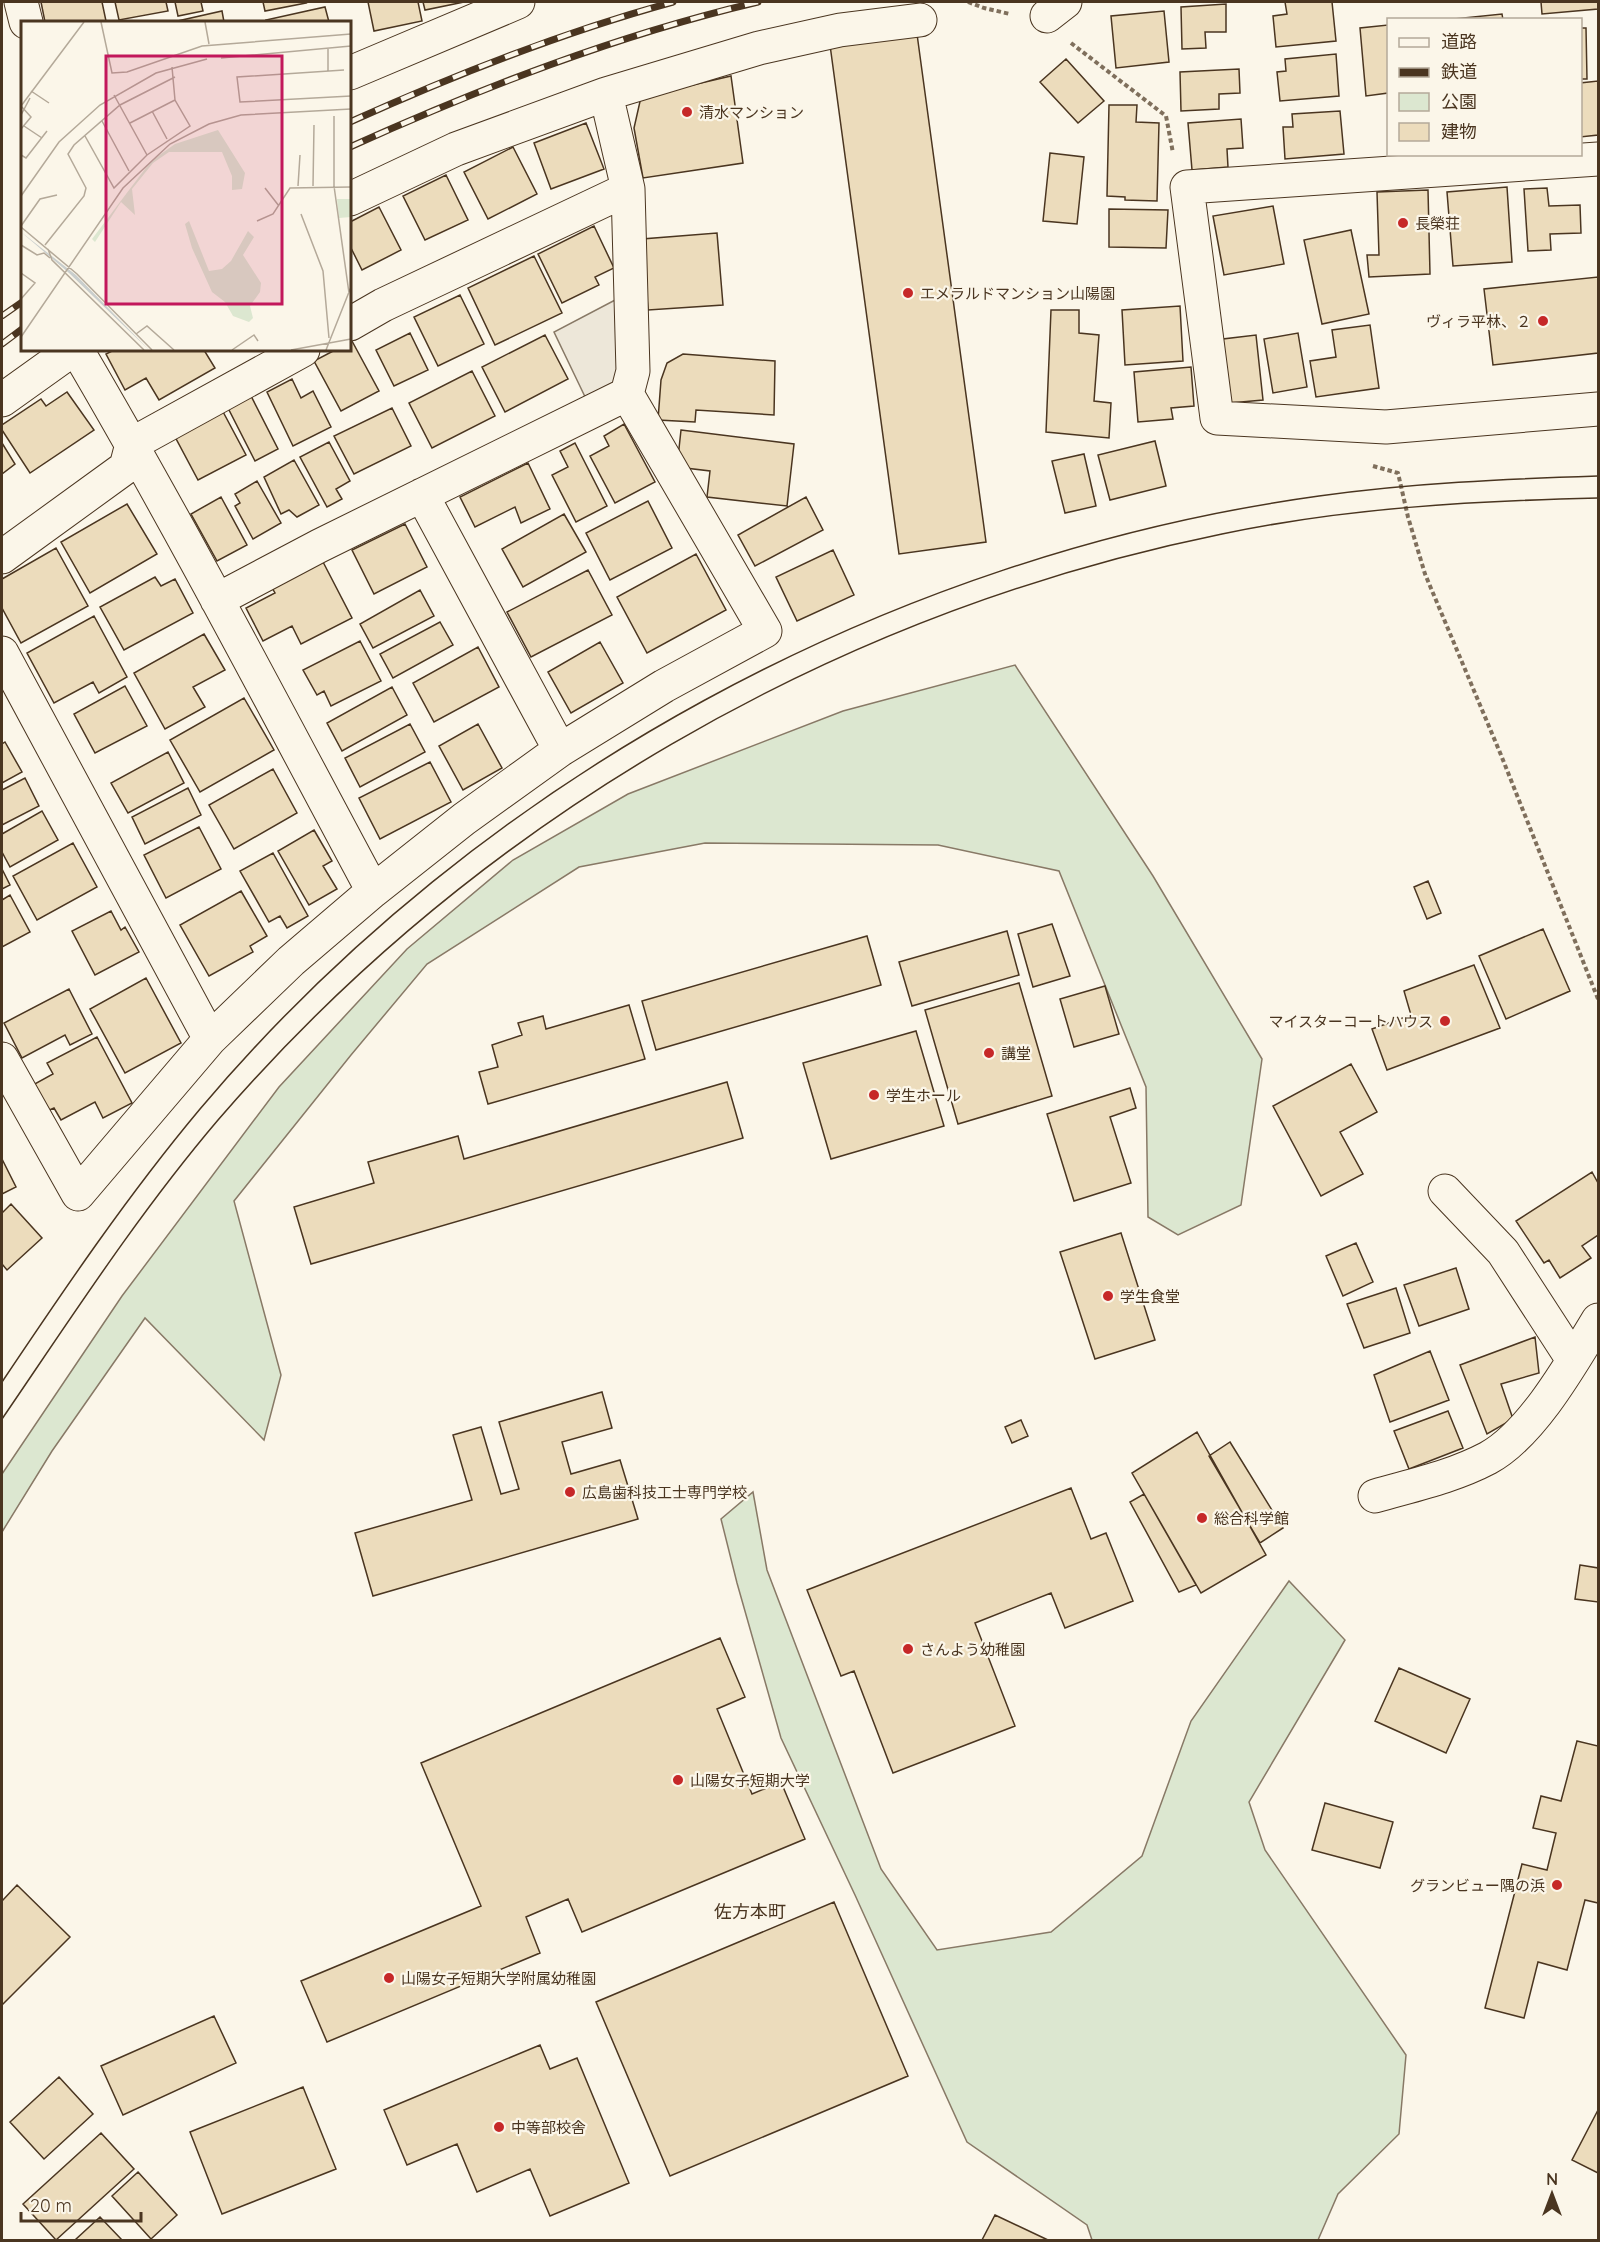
<svg xmlns="http://www.w3.org/2000/svg" width="1600" height="2242" font-family="Quicksand,'Noto Sans JP',sans-serif">
<style>
.green{fill:#dce7d0;stroke:#887966;stroke-width:1.5}
.parking{fill:#ede7d9;stroke:#887966;stroke-width:1.5}
.building{fill:#ecdcbc;stroke:#4a3520;stroke-width:1.5}
.lines{fill:none;stroke-linecap:round;stroke-linejoin:round}
.street-casing{stroke:#4a3520;stroke-width:35}
.path{stroke:#7f6f5c;stroke-width:4;stroke-dasharray:4.5 3;stroke-linecap:butt}
.street{stroke:#fbf6e9;stroke-width:33}
.tram{stroke:#4a3520;stroke-width:1.5}
.rail-casing{stroke:#4a3520;stroke-width:7}
.rail{stroke:#fbf6e9;stroke-width:4.5;stroke-dasharray:14;stroke-linecap:butt}
.poi-dot{fill:#c62828;stroke:#fbf6e9;stroke-width:2}
.labels{text-anchor:middle;dominant-baseline:central;stroke-width:4.5;stroke-linejoin:round;paint-order:stroke}
.poi-label{font-size:15px;fill:#4a3520;stroke:#fbf6e9;text-anchor:start}
.quarter-label{font-size:18px;fill:#4a3520;stroke:#fbf6e9}
.inset-road{fill:none;stroke:#b4a999;stroke-width:1.5}
.view{fill:#c2185b;fill-opacity:0.15;stroke:#c2185b;stroke-width:3}
.inset-edge{fill:none;stroke:#4a3520;stroke-width:3}
</style>
<rect width="100%" height="100%" fill="#fbf6e9"/>
<path class="green" d="M1015,665l138,211 109,183 -21,146 -63,30 -30,-18 -2,-130 -87,-216 -121,-26 -233,-2 -126,24 -152,97 -76,91 -117,146 47,174 -17,65 -119,-122 -93,133 -50,81v-58l120,-178 157,-209 128,-138 106,-89 115,-66 215,-83z
M753,1492l14,78 114,299 56,81 114,-18 91,-76 49,-135 98,-140 56,59 -96,162 16,48 141,205 -7,79 -61,60 -20,46h-226l-5,-15 -120,-83 -112,-247 -74,-157 -44,-155 -16,-64z"/>
<path class="parking" d="M617,299l5,71 -11,17 -23,16 -34,-71z"/>
<path class="building" d="M41,2h61l4,19 -61,1z
M115,2h51l2,9 -49,9z
M175,2h26l2,9 -25,5z
M263,2h42l1,1 -41,8z
M368,2h50l4,19 -48,10z
M423,2h41l-39,8z
M1285,2h47l4,39 -60,6 -3,-31 14,-2z
M1541,2h57v7l-56,5z
M1226,4v28h-21l1,16 -24,1 -1,-42z
M325,7l4,15h-62l-1,-2z
M222,11l2,11h-51z
M1164,11l5,51 -53,6 -5,-52z
M1502,14l1,6h-59z
M1388,25v68l-22,3 -6,-68z
M1580,28h6l1,51h-7z
M917,34l69,508 -87,12 -69,-509z
M1336,54l3,42 -59,5 -3,-29 9,-1 -1,-12z
M1066,59l38,42 -26,22 -38,-41z
M1239,69l1,24 -21,1v15l-38,2 -1,-39z
M731,76l12,87 -100,15 -9,-50 7,-31z
M1598,81v54l-18,2v-54z
M1109,105h28l-1,17 23,1 -2,78 -32,-1v-3l-18,-1z
M1340,111l4,43 -59,5 -2,-32h10l-1,-13z
M1241,119l2,29 -16,1 1,18 -36,3 -4,-47z
M586,123l18,46 -53,20 -17,-46z
M513,147l24,47 -49,25 -24,-47z
M1050,153l34,4 -7,67 -34,-3z
M446,175l22,45 -43,20 -22,-44z
M1507,187l5,75 -59,4 -6,-74z
M1547,188l2,18 31,-1 1,28 -31,1 1,16 -23,1 -4,-62z
M1428,190l2,84 -61,3 -2,-22h12l-2,-63z
M1273,206l11,58 -60,11 -11,-59z
M379,207l22,43 -39,20 -12,-24v-24z
M1109,209l59,1 -2,38 -57,-1z
M594,226l20,42 -19,9 4,8 -37,18 -24,-49z
M1351,230l18,84 -47,10 -18,-84z
M717,233l6,72 -75,5 -6,-71z
M534,256l28,57 -67,32 -27,-57z
M1598,277v76l-105,12 -9,-76z
M460,295l24,49 -46,22 -24,-49z
M1180,306l3,55 -58,4 -3,-55z
M1051,310h28v23l20,2 -5,66 17,2 -2,35 -63,-6z
M1370,325l9,63 -63,9 -6,-36 26,-4 -4,-27z
M410,333l18,37 -34,16 -18,-36z
M1298,333l9,54 -34,6 -9,-54z
M545,335l23,44 -63,33 -23,-45z
M1256,335l7,65 -33,3 -7,-64z
M352,341l27,50 -38,20 -27,-50 21,-11h15v-8z
M114,350h90l11,18 -56,32 -13,-22 -21,12 -19,-36z
M683,354l92,7 -1,54 -78,-5 -1,12 -37,-2 3,-40 6,-17z
M1191,367l3,39 -23,2 2,11 -35,3 -4,-50z
M472,371l23,45 -63,32 -23,-45z
M292,379l9,19 12,-7 18,36 -38,19 -26,-54z
M67,392l27,38 -64,43 -28,-43v-5l39,-26 5,7z
M249,392l29,57 -23,12 -29,-57z
M221,408l25,47 -48,25 -25,-47z
M392,408l19,38 -57,28 -20,-38z
M624,424l31,58 -40,21 -25,-47 19,-10 -5,-10z
M681,430l113,14 -7,62 -80,-9 3,-26 -33,-4z
M1155,441l11,45 -56,14 -12,-45z
M329,442l21,39 -14,8 6,10 -15,8 -27,-50z
M2,443l13,21 -13,10z
M575,443l32,63 -31,16 -24,-47 16,-8 -8,-16z
M1084,454l12,52 -31,7 -13,-52z
M294,460l25,45 -22,12 -8,-7 -8,4 -17,-37z
M528,463l22,46 -29,14 -6,-16 -40,20 -15,-30z
M257,481l24,42 -28,16 -18,-33 5,-3 -5,-9z
M221,497l26,48 -30,16 -26,-47z
M806,497l17,33 -68,36 -17,-31z
M648,501l24,47 -62,32 -24,-47z
M127,504l30,50 -67,39 -29,-51z
M564,514l22,38 -63,35 -21,-38z
M405,524l22,43 -53,27 -22,-44z
M56,548l32,58 -67,37 -19,-35v-29z
M833,550l21,45 -57,26 -21,-44z
M696,554l30,56 -79,43 -30,-56z
M322,560l30,58 -51,26 -9,-18 -29,15 -17,-33 29,-15 -4,-7z
M588,570l24,45 -81,42 -24,-45z
M155,577l6,9 14,-7 18,34 -69,37 -24,-43z
M420,590l14,26 -61,32 -13,-24z
M94,616l33,61 -28,16 -6,-11 -39,21 -27,-50z
M440,622l13,23 -60,33 -13,-24z
M204,634l21,36 -32,17 12,20 -40,22 -31,-56z
M360,641l21,40 -50,25 -7,-15 -7,4 -14,-25z
M600,642l23,41 -52,30 -23,-41z
M478,647l21,40 -65,35 -21,-39z
M125,686l22,40 -52,27 -21,-39z
M392,687l15,28 -65,36 -15,-28z
M244,698l30,52 -74,42 -30,-52z
M410,724l15,28 -65,35 -15,-29z
M478,724l24,44 -39,22 -24,-44z
M5,742l17,30 -20,11v-39z
M168,752l16,31 -56,30 -17,-30z
M430,762l21,40 -71,37 -21,-41z
M273,769l24,44 -63,36 -25,-44z
M25,778l14,28 -37,19v-35z
M188,788l13,27 -56,29 -13,-27z
M42,811l16,29 -48,27 -8,-15v-18z
M199,827l22,42 -55,29 -22,-43z
M314,830l18,31 -9,5 14,23 -28,16 -31,-54z
M73,843l24,44 -60,33 -24,-44z
M273,853l35,63 -21,12 -7,-12 -11,6 -29,-51z
M2,869l8,16 -8,4z
M1428,881l13,32 -14,6 -13,-32z
M241,891l26,45 -17,10 3,6 -44,24 -29,-51z
M10,895l20,37 -28,15v-47z
M111,911l10,19 4,-3 14,25 -44,23 -23,-44z
M1052,924l18,52 -37,11 -15,-53z
M1543,929l27,62 -64,28 -27,-63z
M1007,931l12,44 -107,31 -13,-44z
M867,936l14,49 -225,65 -14,-49z
M1474,965l26,63 -113,42 -15,-41 39,-14 -7,-24z
M146,978l35,65 -56,30 -35,-64z
M1019,983l33,113 -94,28 -33,-114z
M1105,986l14,48 -45,13 -14,-48z
M69,989l23,45 -22,11 -5,-10 -43,23 -18,-35z
M629,1005l16,54 -157,45 -9,-32 19,-5 -6,-22 30,-10 -4,-12 25,-7 3,13z
M916,1031l28,95 -113,33 -28,-96z
M97,1037l35,66 -29,15 -8,-16 -34,18 -7,-12 -9,4 -14,-26 22,-12 -6,-11z
M1351,1064l26,48 -37,20 23,42 -42,22 -48,-90z
M727,1082l16,56 -432,126 -17,-57 80,-24 -6,-21 90,-26 6,23z
M1130,1088l6,20 -26,9 21,66 -57,18 -27,-87z
M2,1159l14,28 -14,7z
M1592,1172l6,11v52l-16,11 9,12 -31,20 -11,-18 -5,3 -28,-42z
M11,1204l31,34 -35,32 -5,-6v-51z
M1121,1233l34,107 -60,19 -35,-107z
M1356,1243l17,39 -30,14 -17,-40z
M1456,1268l13,41 -50,17 -15,-41z
M1396,1288l14,45 -46,15 -17,-44z
M1535,1337l4,36 -38,11 12,35 -26,15 -27,-69z
M1430,1351l19,49 -59,22 -16,-47z
M602,1392l10,36 -50,14 9,32 49,-14 18,59 -265,77 -18,-63 117,-33 -19,-65 28,-8 20,67 18,-5 -20,-67z
M1448,1411l15,37 -54,21 -15,-38z
M1021,1420l7,16 -16,7 -7,-16z
M1197,1432l69,123 -65,38 -69,-120z
M1230,1442l53,86 -23,15 -51,-87z
M1071,1488l20,51 15,-6 27,68 -68,27 -14,-35 -76,30 40,103 -122,47 -39,-102 -13,5 -34,-86z
M1144,1494l52,91 -17,7 -49,-90z
M1580,1565l18,3v34l-23,-3z
M720,1638l25,59 -28,12 35,85 29,-12 24,57 -223,93 -14,-33 -42,18 14,36 -213,89 -26,-61 180,-75 -60,-143z
M1399,1668l71,31 -24,54 -71,-32z
M1577,1741l21,5v157l-13,-3 -18,70 -29,-8 -14,56 -39,-10 37,-144 25,6 9,-37 -23,-5 8,-32 20,5z
M1325,1803l68,19 -13,46 -68,-18z
M17,1885l53,52 -68,68v-104z
M834,1902l74,174 -238,100 -74,-174z
M214,2016l22,47 -113,52 -22,-49z
M540,2045l10,24 27,-11 52,125 -79,33 -20,-47 -53,23 -20,-48 -50,21 -23,-55z
M59,2077l34,37 -49,45 -34,-37z
M303,2087l33,82 -114,45 -32,-82z
M1598,2110v63l-26,-13z
M101,2133l33,36 -78,71 -33,-36z
M138,2172l39,43 -26,24 -39,-43z
M995,2215l53,25h-66z
M100,2217l22,23h-47z"/>
<g class="lines">
<defs>
<path id="street" d="M21,2l5,20
M1047,16l18,-14
M350,73l168,-71
M1598,159l-411,28 30,231 169,9 212,-18
M350,199l106,-50 150,-55 153,-46 81,-18 80,-10
M350,324l33,-19 245,-116
M77,350c104,177 199,360 296,541
M2,400l70,-50
M422,495l138,255
M2,557l124,-90 6,-23 171,-94
M217,600l102,-54 308,-152
M2,653l208,386
M2,1059l76,135 132,-155 81,-78 82,-70 91,-72 96,-69 104,-64 101,-55 -138,-237 6,-23 -5,-182 -22,-95
M1445,1191l58,61 70,108
M1375,1496c38,-11 77,-19 113,-38 44,-24 84,-95 110,-138"/>
</defs>
<use href="#street" class="street-casing"/>
<path class="path" d="M968,2l16,6 26,6
M1071,43l95,73 7,37
M1373,466l25,7 10,44 17,57 76,181 97,244"/>
<use href="#street" class="street"/>
<path class="tram" d="M2,1382c63,-94 126,-187 198,-273 279,-331 692,-554 1119,-613 93,-13 186,-17 279,-20
M2,1419c69,-101 136,-205 216,-299 259,-300 616,-507 1004,-586 124,-26 250,-33 376,-36"/>
<defs>
<path id="rail" d="M350,122c104,-47 213,-90 323,-120
M350,147c131,-59 267,-112 408,-145
M2,316l20,-14
M2,344l20,-15"/>
</defs>
<use href="#rail" class="rail-casing"/>
<use href="#rail" class="rail"/>
</g>
<g class="poi-dot">
<circle cx="687" cy="112" r="6"/>
<circle cx="1403" cy="223" r="6"/>
<circle cx="908" cy="293" r="6"/>
<circle cx="1543" cy="321" r="6"/>
<circle cx="1445" cy="1021" r="6"/>
<circle cx="989" cy="1053" r="6"/>
<circle cx="874" cy="1095" r="6"/>
<circle cx="1108" cy="1296" r="6"/>
<circle cx="570" cy="1492" r="6"/>
<circle cx="1202" cy="1518" r="6"/>
<circle cx="908" cy="1649" r="6"/>
<circle cx="678" cy="1780" r="6"/>
<circle cx="1557" cy="1885" r="6"/>
<circle cx="389" cy="1978" r="6"/>
<circle cx="499" cy="2127" r="6"/>
</g>
<g class="labels">
<g class="poi-label">
<text x="699" y="112">清水マンション</text>
<text x="1415" y="223">長榮荘</text>
<text x="920" y="293">エメラルドマンション山陽園</text>
<text x="1531" y="321" text-anchor="end">ヴィラ平林、２</text>
<text x="1433" y="1021" text-anchor="end">マイスターコートハウス</text>
<text x="1001" y="1053">講堂</text>
<text x="886" y="1095">学生ホール</text>
<text x="1120" y="1296">学生食堂</text>
<text x="582" y="1492">広島歯科技工士専門学校</text>
<text x="1214" y="1518">総合科学館</text>
<text x="920" y="1649">さんよう幼稚園</text>
<text x="690" y="1780">山陽女子短期大学</text>
<text x="1545" y="1885" text-anchor="end">グランビュー隅の浜</text>
<text x="401" y="1978">山陽女子短期大学附属幼稚園</text>
<text x="511" y="2127">中等部校舎</text>
</g>
<g class="quarter-label">
<text x="750" y="1911">佐方本町</text>
</g>
</g>
<g transform="translate(21 21)">
<rect width="330" height="330" fill="#fbf6e9"/>
<path d="M197,109l27,43 -3,16 -10,1v-14l-10,-24h-53l-16,11 -21,26 3,26 -14,-13 -26,40 -3,-3 59,-78 24,-17zM316,178h14v18l-12,1zM168,200l20,50 13,-2 9,-8 17,-30 6,6 -11,18 18,28 -1,9 -10,14 3,12 -4,4 -16,-6 -8,-14 -13,-10 -20,-44 -7,-24z" fill="#dce7d0"/>
<path d="M0,211l55,43 73,75 -80,-77z" fill="#c9cecd"/>
<path class="inset-road" d="M80,1l11,51 15,-1 75,-26 149,-12M184,1l4,22M307,27v23M200,37l130,-12M323,49l-107,7 3,25 111,-6M10,70l18,12M93,74l33,60M0,85l63,-84M0,85l10,11 -10,12M131,90l15,28M0,94l9,-17M313,95v70l15,107M81,100l27,50M109,102l45,-23M3,105l18,12M64,115l29,52 33,-33 43,-29 -15,-26 -3,-33M0,134l5,3 21,-27M277,165l2,-31M292,165l1,-61M244,167l14,18M0,175l38,-54 41,-37 56,-32 51,-14M280,193l22,57 6,67M236,200l16,-7 17,-26 61,-1M0,205l19,-27 17,-4M0,206l56,47 75,76M0,224l16,10 7,-2 6,5M24,224l39,-49 2,-8 -18,-34 6,-9 46,-40 55,-28M27,228l4,11 92,90M0,252l14,10 -14,16M115,313l11,-8 27,24M0,316l102,-149 47,-44 39,-20 32,-9 110,-6M211,329l22,-15 4,6M270,329l60,-11M305,329l25,-63"/>
<path class="view" d="M85,35h176v248h-176z"/>
<rect width="330" height="330" class="inset-edge"/>
</g>
<rect width="1600" height="2242" fill="none" stroke="#4a3520" stroke-width="6"/>
<rect x="1387" y="18" width="195" height="138" fill="#fbf6e9" stroke="#b4a999" stroke-width="1.5"/>
<rect x="1399" y="38" width="30" height="9" fill="#fbf6e9" stroke="#b4a999" stroke-width="1.5"/>
<text x="1441" y="48" font-size="18" fill="#4a3520">道路</text>
<rect x="1399" y="68" width="30" height="9" fill="#4a3520" stroke="#b4a999" stroke-width="1.5"/>
<text x="1441" y="78" font-size="18" fill="#4a3520">鉄道</text>
<rect x="1399" y="93" width="30" height="18" fill="#dce7d0" stroke="#b4a999" stroke-width="1.5"/>
<text x="1441" y="108" font-size="18" fill="#4a3520">公園</text>
<rect x="1399" y="123" width="30" height="18" fill="#ecdcbc" stroke="#b4a999" stroke-width="1.5"/>
<text x="1441" y="138" font-size="18" fill="#4a3520">建物</text>
<g transform="translate(1552 2194)" stroke="#fbf6e9" stroke-width="4.5" paint-order="stroke">
<path d="M0-4.5L10 22L0 15L-10 22Z" fill="#4a3520"/>
<text y="-9" font-size="16" font-weight="bold" text-anchor="middle" fill="#4a3520">N</text>
</g>
<path d="M21 2212v9h120v-9" fill="none" stroke="#4a3520" stroke-width="3"/>
<text x="30" y="2212" font-size="18" fill="#4a3520" stroke="#fbf6e9" stroke-width="4.5" paint-order="stroke">20 m</text>
</svg>
